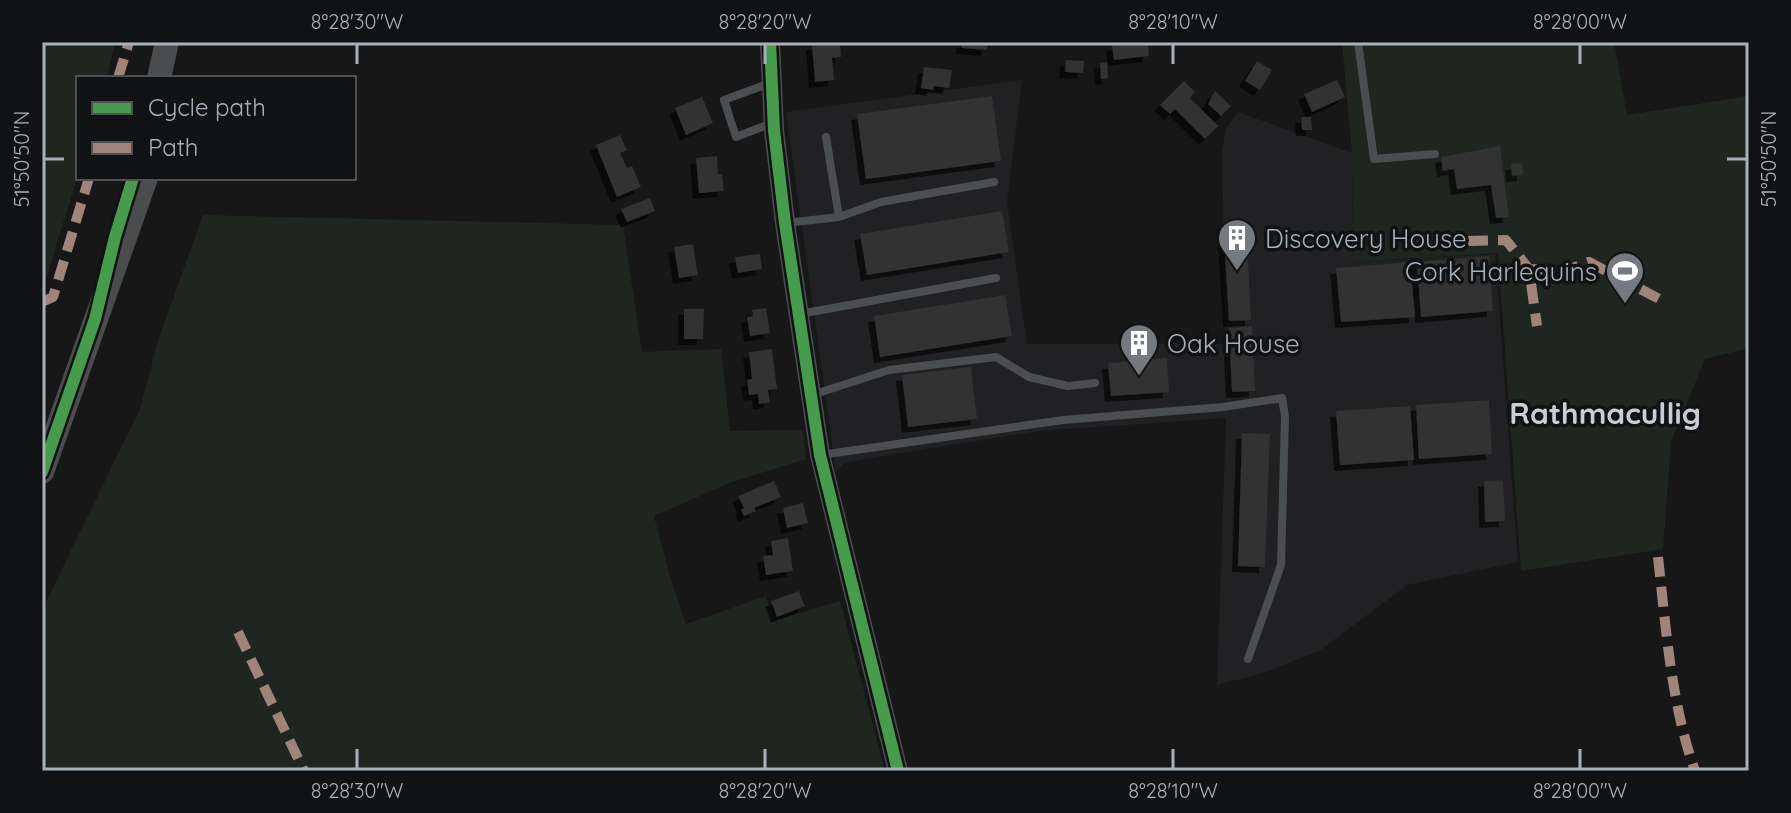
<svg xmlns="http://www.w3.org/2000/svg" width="1791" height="813" font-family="Quicksand,sans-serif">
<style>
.built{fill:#212123}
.green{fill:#1f261f}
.building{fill:#303031;filter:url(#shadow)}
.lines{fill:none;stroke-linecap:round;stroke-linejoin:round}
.service{stroke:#4b4e50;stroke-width:8}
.tertiary{stroke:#4b4e50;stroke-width:20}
.secondary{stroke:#4a4c4e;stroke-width:24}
.quiet{stroke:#a18479;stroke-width:10;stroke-dasharray:20 10;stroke-linecap:butt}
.cycleway-casing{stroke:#111213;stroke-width:17}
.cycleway{stroke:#469c4c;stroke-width:12}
.ticks{fill:none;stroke:#a8b0b9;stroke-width:3}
.labels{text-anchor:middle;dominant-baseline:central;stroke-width:7;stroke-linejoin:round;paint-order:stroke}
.poi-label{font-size:26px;fill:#a8b0b9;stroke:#111213;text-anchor:start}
.quarter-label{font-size:30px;font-weight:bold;fill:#c9ced4;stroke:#111213}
.neatline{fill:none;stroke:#a8b0b9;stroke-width:3}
.ticks-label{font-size:20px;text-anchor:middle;fill:#a8b0b9}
</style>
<defs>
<filter id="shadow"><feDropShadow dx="-6" dy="6" stdDeviation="0" flood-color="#0009"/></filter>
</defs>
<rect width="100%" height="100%" fill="#171717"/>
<path class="built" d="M1022,80l-15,122 20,142h199l-4,-194 4,-22 12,-16 114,41 1,109 142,-8 23,308 -111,23 -88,66 -59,23 -43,11 9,-267 -187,13 -187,30 -9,3 -7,8 -50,-360z"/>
<path class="green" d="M42,42h73l-8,36h-29v97l-36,117z
M1342,42h272l13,73 122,-19v252l-44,11 -34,83 -8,107 -142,22 -23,-318 -145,9 -1,-109z
M203,215l420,10 19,127 79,-3 9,82 73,-1 3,29 -74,23 -78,34 15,57 17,51 80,-28 7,25 67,-20 45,170h-843v-161l98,-201 18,-68z"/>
<path class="building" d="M840,42l1,15 -9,1 2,22 -19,2 -3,-38z
M962,42h26l-1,8 -25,-2z
M1131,42h17l1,14 -35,4 -2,-15z
M1066,60l18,1 -1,12 -18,-1z
M1257,61l15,9 -12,20 -15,-9z
M1107,62l1,16 -7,1 -1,-16z
M924,67l28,3 -3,18 -15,-2 -1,4 -12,-2z
M1337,80l8,17 -33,15 -8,-18z
M1184,81l11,11 -5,6 28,28 -13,13 -30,-30 -5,5 -10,-9z
M1215,91l16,15 -10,10 -13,-12z
M992,96l9,65 -135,18 -9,-65z
M702,97l11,26 -27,12 -11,-27z
M1301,117h10l1,13h-10z
M620,135l7,15 -7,3 7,15 5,-2 9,21 -24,10 -21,-52z
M1500,146l9,71 -13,1 -5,-33 -34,4 -3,-20 -11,2 -2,-14z
M717,156l1,18h4l2,17 -25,2 -3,-35z
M1522,163l1,12 -11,1 -1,-12z
M650,198l5,13 -28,11 -6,-13z
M1002,211l7,41 -142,23 -7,-41z
M1246,222l5,98 -22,1 -6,-98z
M693,244l5,31 -19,3 -5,-31z
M760,254l2,15 -24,4 -3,-16z
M1489,256l4,55 -72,6 -4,-55z
M1410,262l5,55 -74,5 -5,-54z
M1005,295l7,41 -132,21 -6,-41z
M766,308l4,25 -20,3 -3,-19 6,-1 -1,-6z
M684,309h20l-1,30h-19z
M1252,326l3,65 -23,1 -3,-64z
M772,349l5,40 -9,1 2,12 -11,2 -1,-10 -9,1 -2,-15 5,-1 -3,-27z
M1167,358l2,34 -58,4 -3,-33z
M971,367l6,52 -69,8 -6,-52z
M1489,400l3,54 -73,5 -3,-54z
M1410,406l4,54 -74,5 -4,-54z
M1242,433l28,1 -5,133 -27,-1z
M1503,480l2,41 -20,1 -1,-41z
M774,481l7,16 -27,11 2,3 -12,5 -3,-6 3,-2 -6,-12z
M803,503l5,20 -21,5 -4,-20z
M788,538l5,33 -27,4 -3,-19 10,-1 -2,-14z
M799,591l6,15 -28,11 -6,-16z"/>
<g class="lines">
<path class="service" d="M1358,42l16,117 61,-5
M770,83l-46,17 12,37 36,-14
M839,217l42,-15 113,-20
M786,223l53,-6 -13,-80
M800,314l196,-36
M812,395l77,-25 107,-13 33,20 39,9 27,-3
M821,455l242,-35 160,-13 59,-9 3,18 -4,149 -33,94"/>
<path class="tertiary" d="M770,42l4,88 11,93 35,232 78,316"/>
<path class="secondary" d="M159,78l8,-36
M42,472l104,-294"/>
<path class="quiet" d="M118,78l11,-36
M1468,241l38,-1 23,29 8,57
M1529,269l38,1 22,-8 76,40
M42,302l11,-5 36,-119
M1658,557c8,71 13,146 37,214
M238,632l66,139"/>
<defs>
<path id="cycleway" d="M770,42l4,88 11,93 35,232 78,316
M42,472l53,-153 20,-82 18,-59"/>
</defs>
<use href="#cycleway" class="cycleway-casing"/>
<use href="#cycleway" class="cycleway"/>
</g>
<path class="ticks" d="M357,44v20M765,44v20M1173,44v20M1580,44v20M44,159h20M1727,159h20M357,749v20M765,749v20M1173,749v20M1580,749v20"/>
<defs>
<symbol id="building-pin" viewBox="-11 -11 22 30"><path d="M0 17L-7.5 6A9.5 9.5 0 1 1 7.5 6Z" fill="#757a80" stroke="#111213"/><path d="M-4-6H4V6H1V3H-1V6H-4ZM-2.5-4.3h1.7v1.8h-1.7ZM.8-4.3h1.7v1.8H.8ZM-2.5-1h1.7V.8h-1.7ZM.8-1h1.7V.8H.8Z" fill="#fff"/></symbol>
<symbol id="stadium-pin" viewBox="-11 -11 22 30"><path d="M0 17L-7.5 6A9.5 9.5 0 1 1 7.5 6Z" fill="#757a80" stroke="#111213"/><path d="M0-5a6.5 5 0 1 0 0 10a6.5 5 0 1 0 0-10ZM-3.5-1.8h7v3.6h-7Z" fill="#fff"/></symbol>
</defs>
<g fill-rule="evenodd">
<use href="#building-pin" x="1215" y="216" width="44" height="60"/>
<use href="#stadium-pin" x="1603" y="249" width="44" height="60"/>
<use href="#building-pin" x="1117" y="321" width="44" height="60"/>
</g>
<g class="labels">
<g class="poi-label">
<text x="1265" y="238">Discovery House</text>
<text x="1597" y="271" text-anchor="end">Cork Harlequins</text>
<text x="1167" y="343">Oak House</text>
</g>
<g class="quarter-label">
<text x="1605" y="413">Rathmacullig</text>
</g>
</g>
<rect width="1791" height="813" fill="none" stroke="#111213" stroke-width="88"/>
<rect x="76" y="76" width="280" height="104" fill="#111213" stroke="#4d5155" stroke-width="2"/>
<rect x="92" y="102" width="40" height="12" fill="#469c4c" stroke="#4d5155" stroke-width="2"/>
<text x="148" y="116" font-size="24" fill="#a8b0b9">Cycle path</text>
<rect x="92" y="142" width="40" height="12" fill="#a18479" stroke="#4d5155" stroke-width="2"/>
<text x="148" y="156" font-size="24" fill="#a8b0b9">Path</text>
<rect x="44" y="44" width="1703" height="725" class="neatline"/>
<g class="ticks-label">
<text x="357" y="29">8°28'30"W</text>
<text x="765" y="29">8°28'20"W</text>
<text x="1173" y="29">8°28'10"W</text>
<text x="1580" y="29">8°28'00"W</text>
<text transform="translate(22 159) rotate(-90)" y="7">51°50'50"N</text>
<text transform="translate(1769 159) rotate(-90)" y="7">51°50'50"N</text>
<text x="357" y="798">8°28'30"W</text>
<text x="765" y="798">8°28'20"W</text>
<text x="1173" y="798">8°28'10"W</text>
<text x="1580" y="798">8°28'00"W</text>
</g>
</svg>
